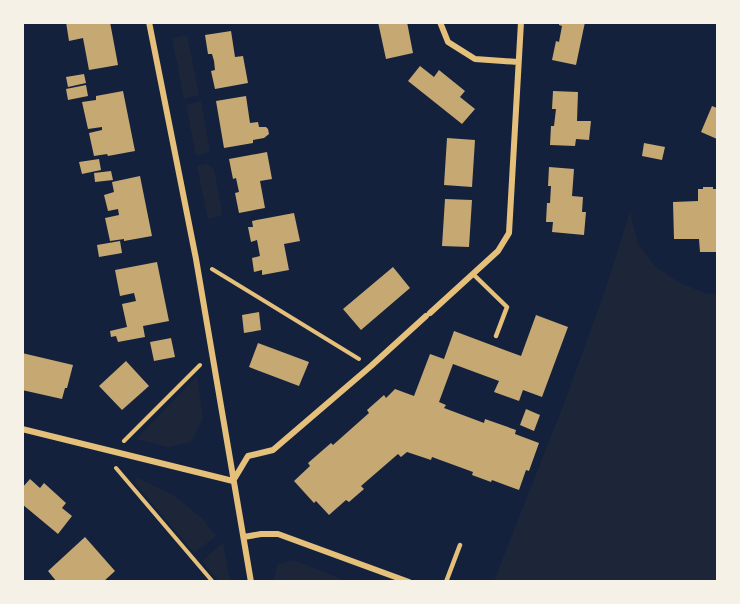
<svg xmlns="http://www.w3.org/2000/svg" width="740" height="604" font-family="'IBM Plex Sans',sans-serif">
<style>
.green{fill:#1d2539}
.building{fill:#c6a872}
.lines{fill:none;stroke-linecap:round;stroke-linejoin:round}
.path{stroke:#e5c07b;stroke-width:4}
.service{stroke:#e5c07b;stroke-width:4.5}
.minor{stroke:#e5c07b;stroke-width:6}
</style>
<rect width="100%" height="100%" fill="#14213d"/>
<path class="green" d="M187,35l12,60 -15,4 -12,-61z
M201,101l9,51 -14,4 -10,-51z
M208,164l6,5 8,43 -2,4 -12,3 -11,-53z
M630,212l8,32 18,23 24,16 25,10 12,1v287h-223l69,-175 40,-109z
M197,376l6,42 -12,24 -23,5 -32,-8z
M138,478l35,17 30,24 13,17 -22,17 -60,-71z
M223,543l7,38h-11l-17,-20z
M294,560l52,21h-72l3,-17z"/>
<path class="building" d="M66,22h44l8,43 -29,5 -6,-32 -14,3z
M378,22h29l6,31 -27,6z
M559,22h26l-9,43 -24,-5 4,-19 3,1 3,-16 -3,-1z
M231,31l4,26 8,-1 5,27 -33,6 -4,-18 4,-1 -1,-9 -2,-7h-4l-3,-19z
M420,66l14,11 5,-7 26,21 -5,6 15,12 -13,15 -54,-43z
M84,74l2,9 -18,4 -2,-10z
M86,85l2,11 -20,4 -2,-11z
M123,91l12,60 -27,5 -1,-2 -13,2 -5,-23 13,-3v-3l-14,2 -6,-27 14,-2v-4z
M553,91l25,1 -1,29h14l-2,19 -13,-1 -1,7 -25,-1 1,-19h3l2,-17h-4z
M246,96l4,27 8,-1 1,5h7l2,2 1,5 -5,4 -11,2v3l-29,5 -8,-47z
M712,106l5,2v31l-16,-7z
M447,138l28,2 -3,47 -28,-2z
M644,143l21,4 -3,13 -20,-4z
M267,152l5,27 -12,2 5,27 -26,5 -4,-20 4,-1 -3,-14 -3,1 -4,-20z
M99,159l2,11 -19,4 -3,-12z
M549,167l25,2 -2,27 11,1 -1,15h4l-2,23 -32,-3 1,-10h-7l1,-19h3l1,-17h-3z
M111,171l2,9 -18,2 -1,-9z
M140,176l12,60 -28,5v-2l-14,2 -5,-23 14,-3 -1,-6 -10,2 -4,-16 10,-3 -2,-10z
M703,187h10v2h4v63h-17l-1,-13h-25l-1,-37 25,-1v-12h5z
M445,199l27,1 -3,47 -27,-1z
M294,213l6,28 -16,3 5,26 -27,5v-5l-8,2 -2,-14 8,-2 -3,-16 -6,2 -3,-15h5l-1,-6z
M120,241l2,12 -23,4 -2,-12z
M157,262l12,59 -26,5 2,11 -27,5 -2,-6 -5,1 -1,-6 17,-4 -5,-23 14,-3 -2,-8 -14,3 -5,-26z
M393,267l17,21 -49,42 -18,-21z
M259,312l2,18 -17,3 -2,-18z
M536,315l32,12 -26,70 -19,-7 -4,11 -25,-9 5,-11 -46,-17 -14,38 7,3 -2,3 40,15 1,-4 31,11 -1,4 24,9 -10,28 -3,-1 -7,20 -27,-10 -1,2 -19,-7 1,-3 -41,-15 -1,3 -24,-8 -6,5 -3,-3 -37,32 3,3 -15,13 -3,-2 -17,15 -13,-14 -2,2 -20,-22 16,-15 -2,-3 23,-20 2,2 36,-32 -2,-3 17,-15 2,3 9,-9 19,7 16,-42 14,5 10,-28 67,25z
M171,338l4,19 -21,4 -4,-19z
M258,343l51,19 -10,24 -50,-19z
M22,353l51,12 -6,23h-2l-3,11 -40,-9z
M126,361l23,25 -27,24 -23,-24z
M526,409l14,6 -6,16 -14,-6z
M30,479l10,9 4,-5 22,20 -4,5 10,8 -14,18 -36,-30v-16z
M85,537l30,34 -12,11h-46l-9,-11z"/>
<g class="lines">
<path class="path" d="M212,269l147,90
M124,441l76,-76
M116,468l97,114"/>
<path class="service" d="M474,275l33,32 -11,29
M446,582l14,-37"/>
<path class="minor" d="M149,22l47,237 55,323
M440,22l8,20 27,17 43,3
M430,313l68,-62 11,-18 12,-211
M22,429l211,52 15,-25 25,-6 98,-84 55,-50
M244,537l17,-3h17l131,48"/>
</g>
<rect width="740" height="604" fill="none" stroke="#f6f1e7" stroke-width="48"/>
</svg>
